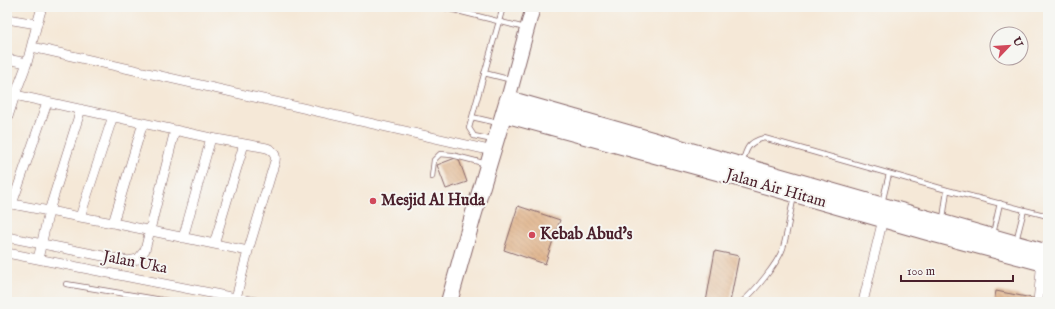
<svg xmlns="http://www.w3.org/2000/svg" width="1055" height="309" font-family="'IM FELL English',serif">
<style>
.building{fill:url(#building-back-hatch)}
.lines{fill:none;stroke-linecap:round;stroke-linejoin:round}
.lane-casing{stroke:#866567;stroke-width:6}
.street-casing{stroke:#866567;stroke-width:10}
.primary-casing{stroke:#866567;stroke-width:16}
.highway-casing{stroke:#866567;stroke-width:18}
.lane{stroke:#fff;stroke-width:4.5}
.street{stroke:#fff;stroke-width:9}
.primary{stroke:#fff;stroke-width:14}
.highway{stroke:#fff;stroke-width:16}
.poi-dot{fill:#d1495b;stroke:#f6f6f2;stroke-width:1.5}
.labels{text-anchor:middle;dominant-baseline:central;stroke-width:4;stroke-linejoin:round;paint-order:stroke}
.street-label{font-size:16px;fill:#4a1f2b;stroke:#f6f6f2}
.poi-label{font-size:16px;font-weight:bold;fill:#4a1f2b;stroke:#f6f6f2;text-anchor:start}
</style>
<defs>
<pattern id="building-back-hatch" width="6" height="6" patternUnits="userSpaceOnUse"><rect width="6" height="6" fill="#e0b58e"/><path d="M-1 5l2 2M0 0l6 6M5-1l2 2" fill="none" stroke="#c29b7b"/></pattern>
</defs>
<rect width="100%" height="100%" fill="#f6f6f2"/>
<filter id="ink" filterUnits="userSpaceOnUse"><feTurbulence type="fractalNoise" baseFrequency=".025" numOctaves="2"/><feDisplacementMap in="SourceGraphic" scale="8" xChannelSelector="R" yChannelSelector="G"/><feConvolveMatrix kernelMatrix="1 2 1 2 8 2 1 2 1" color-interpolation-filters="sRGB"/></filter>
<filter id="wash" filterUnits="userSpaceOnUse"><feTurbulence type="fractalNoise" baseFrequency=".012" numOctaves="4" result="noise"/><feDisplacementMap in="SourceGraphic" scale="16" xChannelSelector="R" yChannelSelector="G"/><feGaussianBlur stdDeviation="0.9" result="paint"/><feColorMatrix in="noise" values="0 0 0 0 0 0 0 0 0 0 0 0 0 0 0 0 0 1.4 0 .05"/><feComposite in="paint" operator="in"/></filter>
<g filter="url(#wash)">
<rect width="100%" height="100%" fill="#f5e8d7"/>
<g id="blocks">
<path class="building" d="M458,157l9,25 -21,7 -9,-24z
M518,206l42,14 -15,44 -41,-14z
M715,251l24,5 -9,46h-24z
M996,291l41,8 -1,3h-42z"/>
</g>
</g>
<g filter="url(#ink)">
<use href="#blocks" fill-opacity="0" stroke="#866567" stroke-width="1"/>
<g class="lines">
<defs>
<path id="lane" d="M442,7l83,21
M484,73l28,7
M472,117l26,6
M493,140l-19,-4 -5,-8 34,-121
M742,164c4,-15 6,-22 22,-26l183,52 101,26
M432,177l2,-17 6,-6 12,1 35,9
M882,203l7,-29
M943,219l4,-29
M993,234l7,-31
M1016,241l8,-31
M66,284l108,18
M742,302c13,-11 36,-39 41,-54 5,-17 7,-35 11,-52"/>
<path id="street" d="M42,7l-5,17 -10,39 -12,32 196,43 51,9c8,1 15,5 13,14l-27,90 -12,47
M7,19l30,5
M32,47c153,35 307,68 461,104
M7,59l20,4
M7,94l8,1 -8,25
M113,116l-33,101 33,6 30,-100
M80,217l-31,-6 32,-102
M113,223l135,28
M7,237l121,24 10,-2 7,-9 30,-120
M183,238l28,-100
M214,244l30,-100
M7,253l249,49
M38,259l11,-48 -37,-7 35,-101
M863,302l20,-83
M1038,302l4,-42"/>
<path id="primary" d="M508,99l25,-92"/>
<path id="highway" d="M504,114l217,59 214,61 109,29
M449,302l24,-86 35,-117 540,154"/>
</defs>
<use href="#lane" class="lane-casing"/>
<use href="#street" class="street-casing"/>
<use href="#primary" class="primary-casing"/>
<use href="#highway" class="highway-casing"/>
<use href="#lane" class="lane"/>
<use href="#street" class="street"/>
<use href="#primary" class="primary"/>
<use href="#highway" class="highway"/>
</g>
</g>
<g class="poi-dot">
<circle cx="373" cy="201" r="4"/>
<circle cx="532" cy="235" r="4"/>
</g>
<g class="labels">
<g class="street-label">
<text transform="translate(776 189) rotate(16)">Jalan Air Hitam</text>
<text transform="translate(135 263) rotate(11)">Jalan Uka</text>
</g>
<g class="poi-label">
<text x="381" y="201">Mesjid Al Huda</text>
<text x="540" y="235">Kebab Abud's</text>
</g>
</g>
<rect width="1055" height="309" fill="none" stroke="#f6f6f2" stroke-width="24"/>
<g transform="translate(1009 46) rotate(65)"><circle r="19" fill="#f6f6f2" stroke="#b1a0a2"/>
<path d="M0-3L7 15L0 10L-7 15Z" fill="#d1495b"/>
<text y="-6" font-size="11" font-weight="bold" text-anchor="middle" fill="#4a1f2b">U</text>
</g>
<path d="M901 275v6h112v-6" fill="none" stroke="#4a1f2b" stroke-width="2"/>
<text x="907" y="275" font-size="12" fill="#4a1f2b" stroke="#f6f6f2" stroke-width="3" paint-order="stroke">100 m</text>
</svg>
